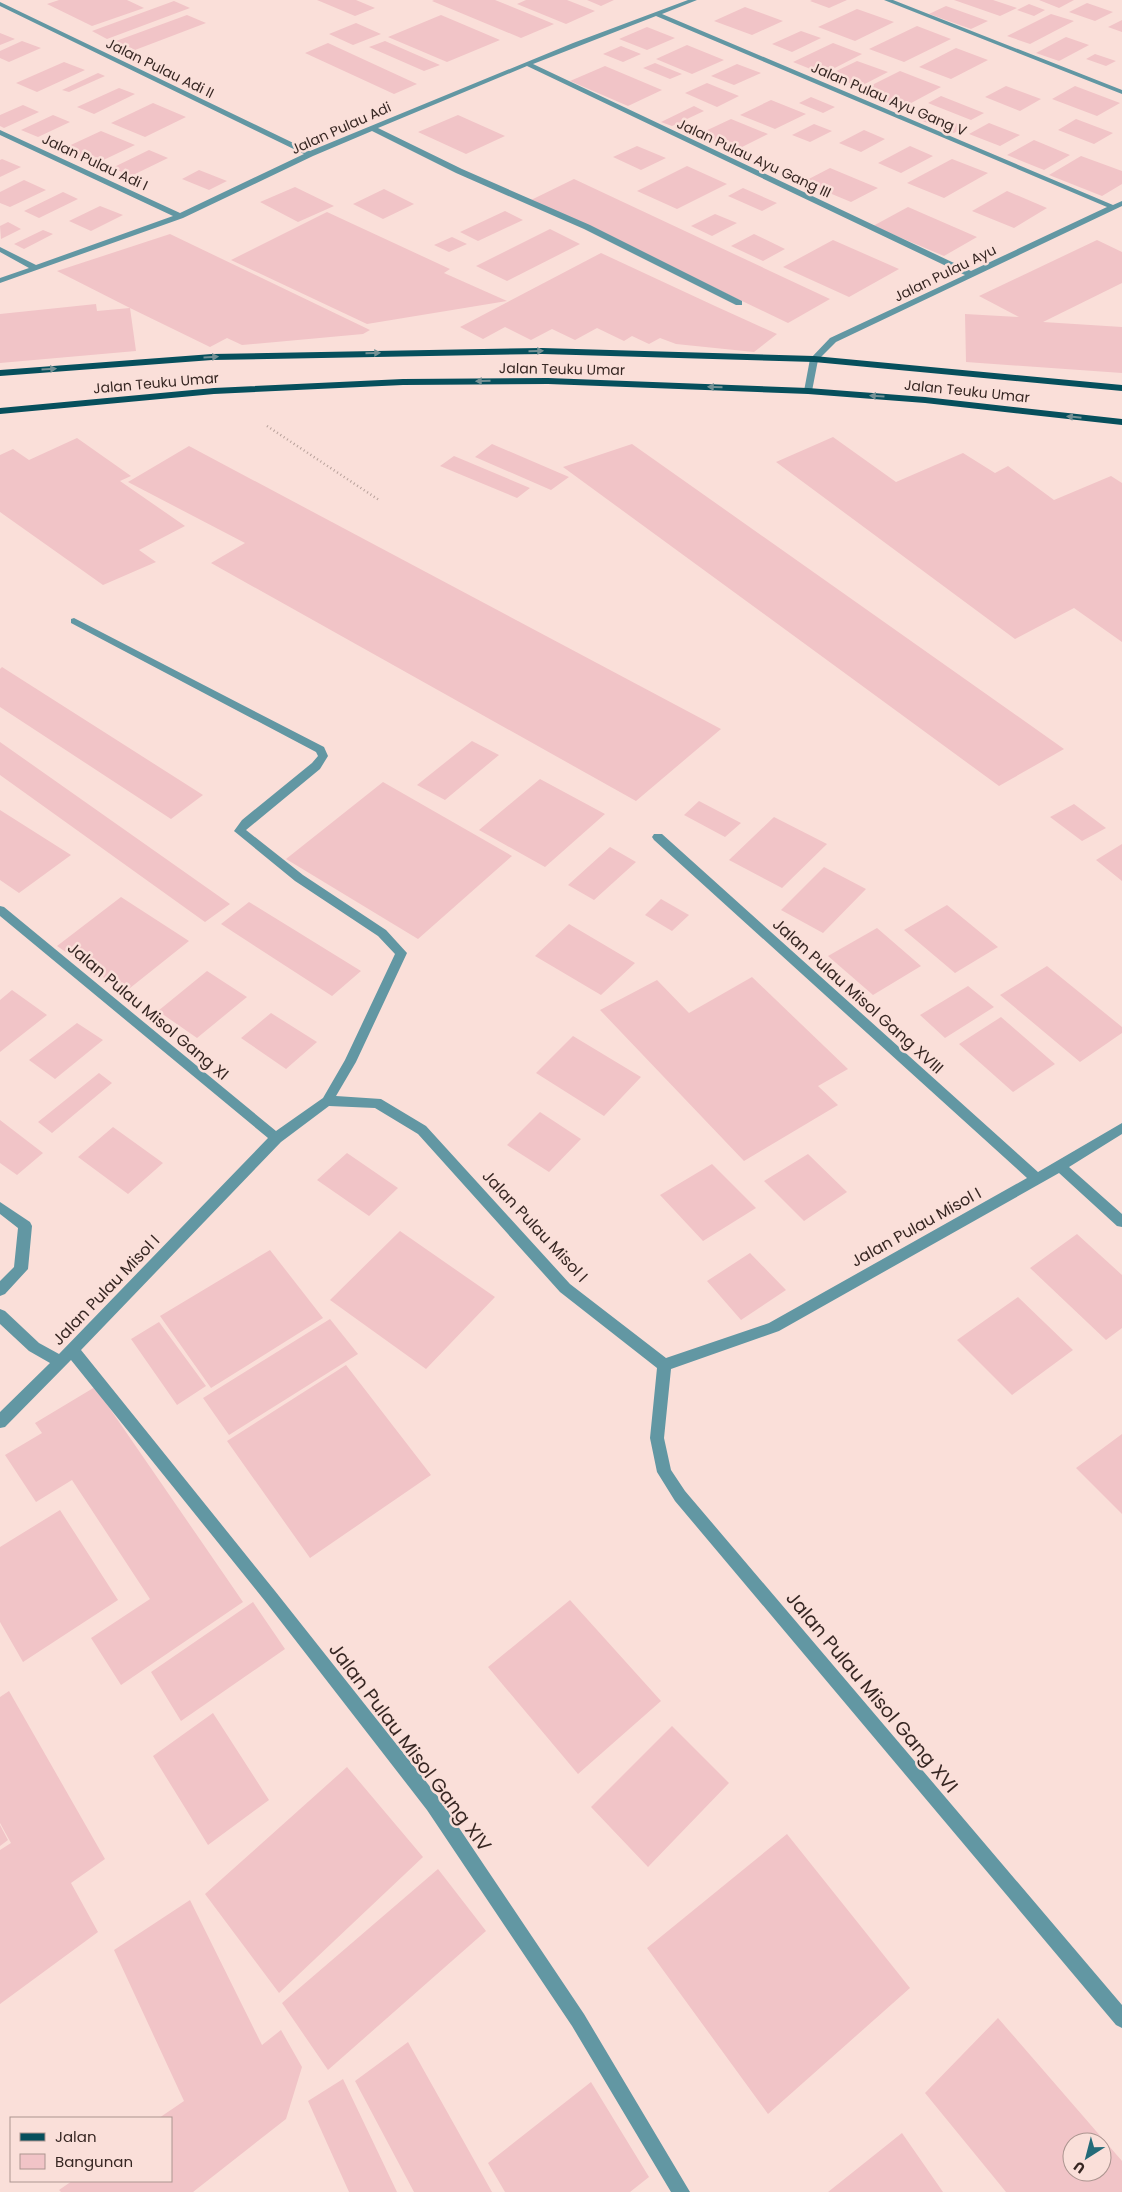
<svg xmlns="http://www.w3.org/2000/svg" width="1122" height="2192" font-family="Poppins,sans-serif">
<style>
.building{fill:#f1c4c7;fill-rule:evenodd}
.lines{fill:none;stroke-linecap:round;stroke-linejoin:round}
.path{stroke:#b7a09a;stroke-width:2.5;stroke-dasharray:1 3;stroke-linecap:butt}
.minor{fill:#6297a3;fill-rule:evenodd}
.major{fill:#064f5c;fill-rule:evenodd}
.oneway{fill:#749094}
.labels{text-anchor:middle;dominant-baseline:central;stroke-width:5;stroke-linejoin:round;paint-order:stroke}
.far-street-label{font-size:14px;fill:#372723;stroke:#fadfd9}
.street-label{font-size:16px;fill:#372723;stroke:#fadfd9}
.near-street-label{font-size:19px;fill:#372723;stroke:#fadfd9}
</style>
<rect width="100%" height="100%" fill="#fadfd9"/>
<path class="building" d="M59,0h68l17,8 -52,18 -45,-22z
M317,0h39l19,8 -20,8z
M434,0h61l59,24 -33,14 -89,-37z
M526,0h41l28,11 -29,13 -49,-20z
M587,0h27l-13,6z
M812,0h35l-18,8 -19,-7z
M954,0h39l24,8 -17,8z
M1039,0h35l-15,8z
M174,1l16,7 -83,31 -15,-8z
M1087,3l26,9 -18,9 -26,-9z
M1029,4l16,6 -11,6 -17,-6z
M946,6l42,15 -17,8 -42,-15z
M745,7l38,14 -31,14 -38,-14z
M857,9l37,13 -39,19 -37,-14z
M1051,14l23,7 -44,23 -23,-8z
M187,15l19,8 -71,27 -19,-9z
M441,15l59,25 -53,22 -59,-25z
M1122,20v12l-14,-5z
M356,23l25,11 -28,11 -24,-11z
M917,26l34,13 -47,23 -35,-13z
M647,27l28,11 -28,12 -28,-11z
M801,31l20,7 -29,14 -20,-8z
M0,33l15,6 -15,6z
M1066,37l23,8 -30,16 -23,-8z
M22,41l19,7 -32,14 -9,-4v-7z
M385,41l55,24 -16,6 -55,-24z
M328,43l89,41 -23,10 -89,-41z
M833,43l29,11 -39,20 -30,-12z
M687,45l37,15 -32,14 -36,-15z
M621,46l20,8 -18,8 -20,-8z
M956,48l32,12 -37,19 -32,-12z
M1095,54l21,7 -10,5 -20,-7z
M857,61l31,11 -29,15 -31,-12z
M64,62l21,8 -48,22 -21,-9z
M655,63l27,11 -12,5 -27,-11z
M737,64l24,9 -27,12 -23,-9z
M605,66l57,24 -34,16 -58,-25z
M900,71l41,16 -41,22 -42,-17z
M98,73l7,3 -36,16 -7,-2z
M707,83l32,13 -22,11 -32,-14z
M1006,86l35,13 -21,12 -35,-14z
M1075,86l45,17 -23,13 -45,-17z
M119,88l16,6 -41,20 -17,-7z
M941,96l43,17 -13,7 -43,-17z
M811,97l24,10 -12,6 -24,-10z
M771,100l35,14 -31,15 -35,-14z
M153,103l33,14 -41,20 -34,-14z
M23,105l16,7 -35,16 -4,-2v-11z
M694,106l10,5 -32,15 -11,-4z
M932,114l33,13 -11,6 -34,-13z
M53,115l17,7 -32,15 -17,-7z
M458,115l47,21 -39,18 -48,-22z
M731,119l37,15 -32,16 -37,-16z
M1076,119l37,14 -19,11 -36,-14z
M989,123l31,12 -20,11 -31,-12z
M814,124l18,7 -22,11 -18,-7z
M864,130l21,9 -24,13 -22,-9z
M101,131l34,14 -40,19 -35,-14z
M1034,140l36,15 -26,15 -37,-15z
M637,146l29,12 -25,12 -28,-13z
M910,146l23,10 -32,17 -23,-10z
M149,150l19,8 -37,18 -19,-8z
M1081,156l41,15v13l-20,12 -53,-21z
M2,159l19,8 -21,10v-17z
M952,159l36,14 -44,25 -37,-15z
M687,166l40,18 -50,25 -40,-18z
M830,168l48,20 -27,14 -48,-20z
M199,170l28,11 -18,9 -27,-11z
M574,179l256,120 -42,24 -257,-123z
M24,180l22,10 -36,17 -10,-4v-11z
M295,187l39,19 -36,16 -38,-20z
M743,188l34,15 -15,8 -34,-15z
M384,189l30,15 -31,15 -30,-15z
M1007,191l40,17 -33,20 -42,-17z
M63,192l15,7 -39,19 -15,-7z
M100,206l23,9 -32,16 -22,-10z
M908,207l69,30 -33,19 -71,-30z
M505,211l18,9 -45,21 -18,-9z
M327,212l123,57 -6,4 63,28 -140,23 -136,-64z
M715,214l22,9 -25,13 -21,-10z
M8,222l13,7 -20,10 -1,-13z
M550,229l30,15 -73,37 -31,-15z
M43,230l10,4 -29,15 -10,-5z
M170,234l200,96 -7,4 -121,11 -15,-7 -17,9 -80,-39 6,43 -136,12v-49l96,-10 1,7 33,-3 -73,-37z
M754,234l31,15 -22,12 -32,-15z
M452,237l15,7 -18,8 -15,-7z
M833,240l66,29 -50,28 -66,-30z
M1097,240l25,12v31l-79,39 79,5v46l-156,-11 -1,-48 54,3 -40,-21z
M601,253l114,53 62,28 -23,18 -78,-8 -16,-6 -11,6 -17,-8 -8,5 -27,-13 -22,12 -23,-11 -21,11 -26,-13 -22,12 -23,-12z
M833,437l63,45 67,-29 32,20 13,-7 46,34 57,-24 11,7v159l-48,-34 -59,31 -239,-177z
M77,438l54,38 -11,5 65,45 -46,24 17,12 -53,23 -103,-73v-57l13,-6 16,11z
M492,444l77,33 -18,13 -76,-33z
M632,444l432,305 -65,37 -436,-319z
M189,446l532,283 -85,72 -425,-238 34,-20 -117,-61z
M454,456l76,32 -13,10 -77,-32z
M2,667l201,128 -32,24 -171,-112v-38z
M472,741l27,14 -54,45 -28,-15z
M0,742l230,162 -25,18 -205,-147z
M540,779l65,35 -60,53 -66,-37z
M383,782l129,74 -94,83 -132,-80z
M699,801l42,22 -16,14 -41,-22z
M1074,804l32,24 -24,13 -32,-24z
M0,810l71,45 -52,38 -19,-13z
M774,817l53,27 -45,44 -53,-28z
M1122,844v37l-26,-21z
M610,847l26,15 -42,38 -26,-15z
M824,867l42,22 -43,44 -42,-23z
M121,897l68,44 -64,51 -68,-46z
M661,899l28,16 -17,16 -27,-16z
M249,902l112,69 -29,25 -111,-72z
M947,905l51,42 -43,26 -51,-43z
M569,924l66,39 -34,32 -66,-39z
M877,928l44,38 -48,29 -45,-39z
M1047,966l75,61v6l-42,29 -80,-67z
M207,971l40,26 -50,41 -39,-27z
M752,977l96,92 -30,17 20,19 -94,56 -144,-151 57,-30 32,33z
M968,986l26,21 -49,31 -25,-23z
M12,990l35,25 -47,37v-52z
M271,1013l46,29 -31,27 -45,-31z
M1001,1017l54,47 -42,28 -54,-48z
M77,1023l26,17 -48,39 -26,-19z
M573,1036l68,41 -37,39 -68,-43z
M99,1073l13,10 -60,50 -14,-11z
M540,1112l41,27 -32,33 -42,-27z
M0,1120l43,33 -26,22 -17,-12z
M113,1127l50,36 -35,31 -50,-37z
M347,1153l51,35 -29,28 -52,-36z
M808,1154l39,38 -43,29 -40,-40z
M712,1164l44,44 -53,33 -43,-46z
M400,1231l95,66 -69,72 -96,-69z
M1077,1234l45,41v53l-16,12 -76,-72z
M270,1250l53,68 -112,70 -51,-72z
M750,1253l36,37 -45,30 -34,-39z
M1018,1297l55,53 -61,45 -55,-55z
M330,1319l28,35 -129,81 -26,-37z
M159,1322l47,64 -29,19 -46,-66z
M346,1365l85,110 -121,83 -83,-117z
M95,1387l148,215 -122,83 -30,-47 59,-39 -78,-119 -36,22 -31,-47 37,-22 -7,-10z
M1122,1434v80l-46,-46z
M60,1510l58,90 -95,62 -23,-40v-75z
M570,1600l91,101 -83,73 -90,-107z
M253,1602l32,47 -104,72 -30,-49z
M9,1691l96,168 -34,24 27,49 -98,72v-154l11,-7 -11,-20v-126z
M213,1713l56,87 -61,45 -55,-89z
M672,1726l57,57 -81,84 -57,-60z
M347,1767l76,90 -144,136 -74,-99z
M0,1825l8,15 -8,6z
M787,1834l123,154 -142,126 -121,-166z
M438,1869l48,62 -158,139 -46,-67z
M190,1900l72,145 19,-15 21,37 -16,52 -93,73h-132l-2,-2 13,-9h99v-63h-12l25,-17 -70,-151z
M998,2018l124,143v31h-116l-81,-99zM1072,2142h30v30h-30z
M408,2042l84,150h-78l-59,-111z
M343,2079l54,113h-48l-41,-91z
M591,2082l58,95 -19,15h-125l-17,-29z
M902,2133l41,59h-115z"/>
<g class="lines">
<path class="path" d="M267,426l112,74"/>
<path class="minor" d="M688,0h9l-35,14 451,191 9,-4v5l-286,136 -18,18 -6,31 -4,3 -4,-3 6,-32 20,-21 135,-63 -438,-209 -149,62 84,41 128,56 152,76v4h-6l-152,-76 -128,-56 -84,-42 -59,25 -130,62 -183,65v-5l29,-10 -29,-16v-5l36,18 137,-49 -173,-81v-5l180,83 124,-59 -304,-148v-4l310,149 263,-108zM656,16l451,191 -136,64 -438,-207z
M884,0h9l229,90v4z
M74,618l250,129 4,9 -8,13 -74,61 57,45 83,55 21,23 -51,109 -20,34 45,3 45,27 144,158 96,74 103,-35 258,-145 -373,-338 -2,-3 2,-3h8l376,338 84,-49v11l-53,33 53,47v13l-5,-1 -58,-53 -280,158 -108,38 -7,69 7,32 14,21 437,514v23l-6,-3 -441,-524 -18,-29 -7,-34 7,-70 -97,-76 -142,-158 -43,-26 -46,-2 -48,36 -200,208 194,241 164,207 145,216 106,178h-19l-99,-166 -145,-216 -162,-209 -194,-241 -66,67 -5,1v-16l50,-49 -21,-12 -29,-27v-15l5,2 34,32 20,11 209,-216 -268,-222v-10l4,1 272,224 47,-33 22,-38 50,-106 -17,-18 -83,-55 -61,-50 8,-11 70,-57 6,-7 -2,-4 -245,-129v-4z
M0,1202l30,20 2,4 -4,43 -23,25 -5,2v-15l14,-14 4,-39 -18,-14z"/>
<path class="major" d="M542,348l272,8 308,29v6l-308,-29 -272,-8 -330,6 -212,16v-6l212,-16z
M548,378l260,10 117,9 197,22v6l-197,-22 -117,-9 -260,-10 -145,1 -189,9 -214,20v-6l214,-20 189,-9z"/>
</g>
<defs><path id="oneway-solid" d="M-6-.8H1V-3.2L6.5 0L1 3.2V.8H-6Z" transform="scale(1.25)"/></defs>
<g class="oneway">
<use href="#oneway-solid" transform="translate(536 351) rotate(-1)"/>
<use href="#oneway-solid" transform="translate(373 353) rotate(-1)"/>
<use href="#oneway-solid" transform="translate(211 357) rotate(-3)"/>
<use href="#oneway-solid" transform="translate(49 369) rotate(-4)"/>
<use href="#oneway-solid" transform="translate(483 381) rotate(179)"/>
<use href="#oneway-solid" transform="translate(715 387) rotate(-178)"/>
<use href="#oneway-solid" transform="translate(877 396) rotate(-176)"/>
<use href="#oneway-solid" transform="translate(1074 417) rotate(-174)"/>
</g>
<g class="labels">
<g class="far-street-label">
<text transform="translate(160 68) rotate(26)">Jalan Pulau Adi II</text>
<text transform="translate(889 99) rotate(23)">Jalan Pulau Ayu Gang V</text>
<text transform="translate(341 128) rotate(-24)">Jalan Pulau Adi</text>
<text transform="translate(754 158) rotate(25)">Jalan Pulau Ayu Gang III</text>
<text transform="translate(95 162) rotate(25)">Jalan Pulau Adi I</text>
<text transform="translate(945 273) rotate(-26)">Jalan Pulau Ayu</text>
<text transform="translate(562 369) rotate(1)">Jalan Teuku Umar</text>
<text transform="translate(156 383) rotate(-5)">Jalan Teuku Umar</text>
<text transform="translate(967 391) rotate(6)">Jalan Teuku Umar</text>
</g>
<g class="street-label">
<text transform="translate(858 996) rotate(42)">Jalan Pulau Misol Gang XVIII</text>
<text transform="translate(148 1011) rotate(40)">Jalan Pulau Misol Gang XI</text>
<text transform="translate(535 1226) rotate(47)">Jalan Pulau Misol I</text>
<text transform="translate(916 1227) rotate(-29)">Jalan Pulau Misol I</text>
<text transform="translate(106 1290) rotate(-46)">Jalan Pulau Misol I</text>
</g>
<g class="near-street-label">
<text transform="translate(872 1692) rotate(50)">Jalan Pulau Misol Gang XVI</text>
<text transform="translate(410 1747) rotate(53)">Jalan Pulau Misol Gang XIV</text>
</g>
</g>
<rect x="10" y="2117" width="162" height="65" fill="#fadfd9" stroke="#ac9590"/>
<rect x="20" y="2133" width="25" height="8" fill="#064f5c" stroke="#ac9590"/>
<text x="55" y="2142" font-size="15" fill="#372723">Jalan</text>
<rect x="20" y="2154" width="25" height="15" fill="#f1c4c7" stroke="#ac9590"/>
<text x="55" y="2167" font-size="15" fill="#372723">Bangunan</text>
<g transform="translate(1087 2157) rotate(216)"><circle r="24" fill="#fadfd9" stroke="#ac9590"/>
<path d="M0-4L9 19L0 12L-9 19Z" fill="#246b79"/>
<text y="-8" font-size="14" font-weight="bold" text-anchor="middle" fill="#372723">U</text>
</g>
</svg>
